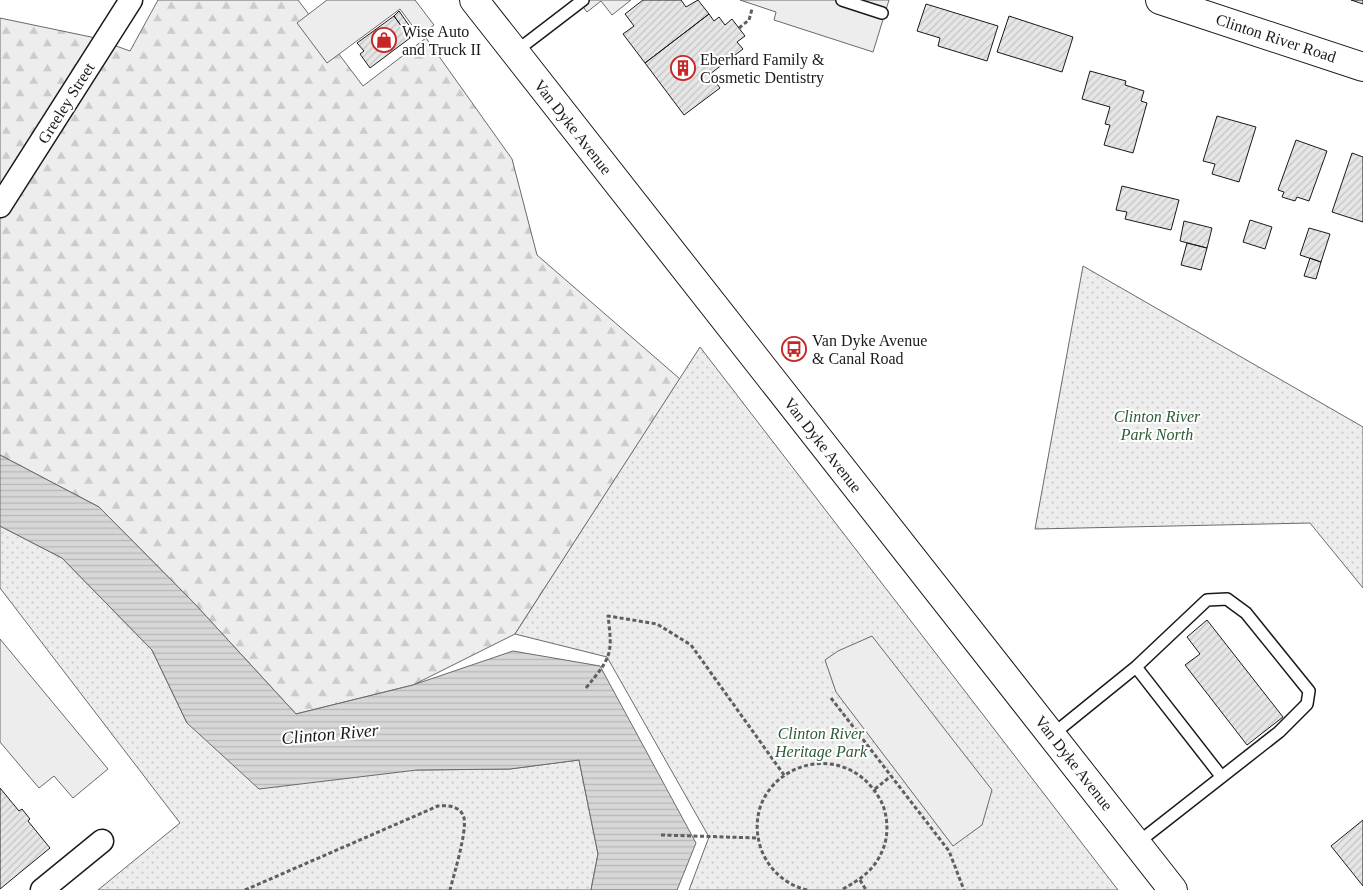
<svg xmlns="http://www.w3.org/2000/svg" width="1363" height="890" font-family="Georgia,serif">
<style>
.forest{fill:url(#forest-firs);stroke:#6a6a6a}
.park{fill:url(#park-dots);stroke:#6a6a6a}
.built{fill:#ededed;stroke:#6a6a6a}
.water{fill:url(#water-rules);stroke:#6a6a6a}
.building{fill:url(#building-hatch);stroke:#1a1a1a}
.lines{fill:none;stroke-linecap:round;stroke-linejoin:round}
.lane-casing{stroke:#1a1a1a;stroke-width:14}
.street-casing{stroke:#1a1a1a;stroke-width:25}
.secondary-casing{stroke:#1a1a1a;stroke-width:30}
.path{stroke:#5f5f5f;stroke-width:3;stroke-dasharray:4 2.5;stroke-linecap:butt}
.lane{stroke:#fff;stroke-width:11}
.street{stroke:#fff;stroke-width:22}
.secondary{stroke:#fff;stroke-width:28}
.labels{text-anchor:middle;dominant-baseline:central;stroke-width:4;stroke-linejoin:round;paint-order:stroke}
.poi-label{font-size:16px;fill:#1a1a1a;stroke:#fff;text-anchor:start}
.street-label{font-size:16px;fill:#1a1a1a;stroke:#fff}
.park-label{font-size:16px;font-style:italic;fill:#2b5a34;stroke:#fff}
.water-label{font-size:18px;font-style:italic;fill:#1a1a1a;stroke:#fff}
</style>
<defs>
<pattern id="forest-firs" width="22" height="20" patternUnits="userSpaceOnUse" patternTransform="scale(1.25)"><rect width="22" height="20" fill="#ededed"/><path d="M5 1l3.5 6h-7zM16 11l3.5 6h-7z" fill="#cbcbcb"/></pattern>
<pattern id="park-dots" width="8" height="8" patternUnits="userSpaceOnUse" patternTransform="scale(1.25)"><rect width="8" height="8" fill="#ededed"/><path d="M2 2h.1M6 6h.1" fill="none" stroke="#cbcbcb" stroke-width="1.8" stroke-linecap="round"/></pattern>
<pattern id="water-rules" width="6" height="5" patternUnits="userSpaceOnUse" patternTransform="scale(1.25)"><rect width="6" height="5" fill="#d7d7d7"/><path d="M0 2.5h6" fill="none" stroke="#b8b8b8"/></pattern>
<pattern id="building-hatch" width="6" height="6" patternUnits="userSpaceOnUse" patternTransform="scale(1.25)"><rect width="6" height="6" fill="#e6e6e6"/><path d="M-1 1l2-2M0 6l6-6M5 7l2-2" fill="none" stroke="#c5c5c5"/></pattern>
</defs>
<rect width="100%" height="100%" fill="#fff"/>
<path class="forest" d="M158,0h140l65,86 63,-48 86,121 25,96 143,124 -165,255 -102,51 -117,29 -102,-111 -95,-96 -99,-52v-437l91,19 39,14z"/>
<path class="park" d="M1083,266l280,161v161l-53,-65 -275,6z
M700,347l418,543h-429l20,-53 -102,-180 -92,-23z
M0,526l62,32 90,92 35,73 230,47 92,-1 70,-9 19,94 -7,36h-493l82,-67 -180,-235z"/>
<path class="built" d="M327,0h88l19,25 -14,11 -20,-27 -73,54 -30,-40z
M578,0h53l-19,15 -11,-14 -14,11z
M740,0h149l-16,52 -99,-32 2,-8z
M872,636l120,154 -10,35 -29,21 -117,-154 -11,-32 13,-9z
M0,639l108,130 -35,29 -19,-22 -15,12 -39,-46z"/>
<path class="water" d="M0,455l99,52 95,96 102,111 117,-29 100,-34 87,15 96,177 -19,47h-86l7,-36 -19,-94 -69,9 -93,1 -158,19 -72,-66 -35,-73 -90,-92 -62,-32z"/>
<path class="building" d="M643,0h38l5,7 12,-7 11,14 -64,49 -22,-29 11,-8 -9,-12z
M1351,0h12v4z
M926,4l72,22 -11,35 -49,-15 2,-8 -23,-7z
M399,11l16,23 -5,4 -16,-22z
M709,14l5,7 5,-4 6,8 7,-6 13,17 -8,6 6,7 -33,25 10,14 -36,27 -39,-52z
M394,16l16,22 -40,30 -10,-14 4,-3 -7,-8z
M1009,16l64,21 -11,35 -65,-20z
M1090,71l36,10 -1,4 19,6 -3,10 6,2 -14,50 -29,-8 6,-20 -5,-1 5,-17 -28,-8z
M1217,116l39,11 -17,55 -27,-8 3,-10 -12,-3z
M1296,140l31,11 -18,50 -12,-4 -2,4 -13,-4 2,-5 -6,-2z
M1352,153l11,4v65l-31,-10z
M1122,186l57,14 -8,30 -46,-11 2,-7 -11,-2z
M1250,220l22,7 -7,22 -22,-7z
M1184,221l28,7 -5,20 -27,-7z
M1309,228l21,6 -9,28 -21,-7z
M1187,243l20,5 -6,22 -20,-5z
M1310,258l11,4 -5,17 -12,-3z
M1207,620l76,97 -36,28 -62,-80 15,-11 -13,-17z
M0,788l19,23 3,-2 8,10 -2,2 22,27 -50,41z
M1363,820v66l-32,-40z"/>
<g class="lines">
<defs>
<path id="lane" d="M842,0l40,13
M515,52l68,-52
M1136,667l85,109
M1052,735l84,-68 71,-67 20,-1 19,14 63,78 -2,13 -28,28 -143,112"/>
<path id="street" d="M0,206l131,-206
M42,890l60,-49"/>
<path id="secondary" d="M474,0l699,890
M1160,0l203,67"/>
</defs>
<use href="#lane" class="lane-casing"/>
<use href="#street" class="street-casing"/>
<use href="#secondary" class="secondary-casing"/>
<path class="path" d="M739,28l10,-8 3,-11
M586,688c25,-31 27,-33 22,-72l49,8 34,21 93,130
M831,698l118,153 15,39
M875,789l16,-13
M661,835l97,3
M860,880l6,10
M245,890l193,-84c10,-1 23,0 26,12 3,14 -10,56 -14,72
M807,890c-21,-5 -38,-20 -46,-41 -25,-76 80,-122 120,-48 7,14 8,34 2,48 -8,21 -23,31 -42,41"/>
<use href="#lane" class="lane"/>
<use href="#street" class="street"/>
<use href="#secondary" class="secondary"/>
</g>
<defs>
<symbol id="shop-ring" viewBox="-11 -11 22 22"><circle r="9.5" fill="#fff" stroke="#c62828" stroke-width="1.5"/><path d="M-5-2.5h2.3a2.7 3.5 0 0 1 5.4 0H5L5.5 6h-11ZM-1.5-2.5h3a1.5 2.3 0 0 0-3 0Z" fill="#c62828"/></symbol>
<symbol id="building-ring" viewBox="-11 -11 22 22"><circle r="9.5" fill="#fff" stroke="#c62828" stroke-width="1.5"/><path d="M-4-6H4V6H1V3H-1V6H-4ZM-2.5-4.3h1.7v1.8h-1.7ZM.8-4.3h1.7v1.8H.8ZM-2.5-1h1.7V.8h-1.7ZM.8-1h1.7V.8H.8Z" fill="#c62828"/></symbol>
<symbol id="bus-ring" viewBox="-11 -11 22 22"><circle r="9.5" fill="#fff" stroke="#c62828" stroke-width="1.5"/><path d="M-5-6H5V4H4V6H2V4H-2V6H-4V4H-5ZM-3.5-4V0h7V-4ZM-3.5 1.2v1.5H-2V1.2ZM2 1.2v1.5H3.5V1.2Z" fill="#c62828"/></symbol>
</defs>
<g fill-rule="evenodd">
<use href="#shop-ring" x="370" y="26" width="28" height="28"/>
<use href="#building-ring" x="669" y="54" width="28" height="28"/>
<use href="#bus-ring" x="780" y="335" width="28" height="28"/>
</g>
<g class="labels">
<g class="poi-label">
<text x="402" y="31">Wise Auto<tspan x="402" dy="18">and Truck II</tspan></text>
<text x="700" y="59">Eberhard Family &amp;<tspan x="700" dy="18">Cosmetic Dentistry</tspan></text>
<text x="812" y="340">Van Dyke Avenue<tspan x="812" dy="18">&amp; Canal Road</tspan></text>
</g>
<g class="street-label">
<text transform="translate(1276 38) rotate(18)">Clinton River Road</text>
<text transform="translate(66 103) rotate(-58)">Greeley Street</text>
<text transform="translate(573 127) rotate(52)">Van Dyke Avenue</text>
<text transform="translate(823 445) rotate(52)">Van Dyke Avenue</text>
<text transform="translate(1074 763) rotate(52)">Van Dyke Avenue</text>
</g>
<g class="park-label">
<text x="1157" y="416">Clinton River<tspan x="1157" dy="18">Park North</tspan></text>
<text x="821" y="733">Clinton River<tspan x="821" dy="18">Heritage Park</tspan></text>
</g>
<g class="water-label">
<text transform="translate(330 734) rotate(-5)">Clinton River</text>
</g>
</g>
</svg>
